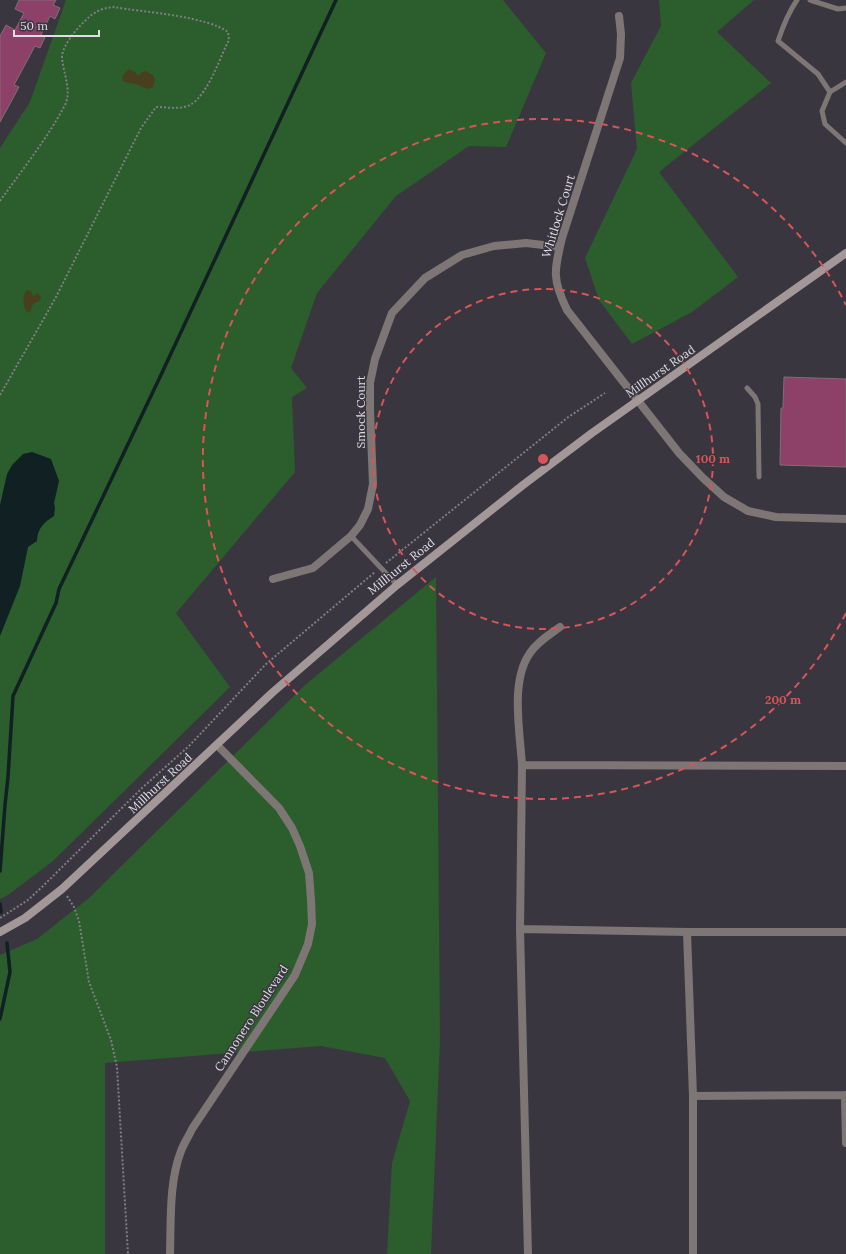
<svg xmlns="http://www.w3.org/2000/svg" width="846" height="1254" font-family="Lora,serif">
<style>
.green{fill:#2c5d2c}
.sand{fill:#483f1f}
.water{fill:#102023}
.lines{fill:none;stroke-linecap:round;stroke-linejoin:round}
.stream{stroke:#102023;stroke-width:3.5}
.building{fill:#8d4168;stroke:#7d6f75}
.path{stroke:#807d86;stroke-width:2;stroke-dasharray:2 2;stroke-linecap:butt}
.lane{stroke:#7d7675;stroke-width:5}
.street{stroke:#7d7675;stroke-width:8}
.secondary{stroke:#a39897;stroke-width:8}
.ring{fill:none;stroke:#d85557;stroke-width:2;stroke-dasharray:7 5}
.labels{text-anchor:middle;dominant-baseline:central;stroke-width:3;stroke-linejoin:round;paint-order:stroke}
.street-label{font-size:12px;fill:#dfdde4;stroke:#3a3640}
.centre{fill:#d85557;stroke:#3a3640;stroke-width:2}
.ring-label{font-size:12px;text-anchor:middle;font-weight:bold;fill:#d85557;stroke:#3a3640;stroke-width:3;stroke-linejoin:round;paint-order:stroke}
</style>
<rect width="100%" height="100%" fill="#3a3640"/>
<path class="green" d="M66,0h437l43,53 -40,94 -37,-1 -73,50 -79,97 -26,75 16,20 -15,9 3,75 -119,141 54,74 -177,174 -45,34 -8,4v-751l30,-46z
M659,0h95l-37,32 54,51 -112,89 79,105 -46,35 -60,32 -33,-44 -14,-42 52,-109 -6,-66 30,-57z
M436,577l4,463 -9,214h-44l5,-91 18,-62 -25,-43 -64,-12 -216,17v191h-105v-299l37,-16 52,-41 216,-213z"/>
<path class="sand" d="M129,69l6,3 3,4 4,-4 3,-1 8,4 2,5 -2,7 -5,2 -12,-5 -12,-2 -2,-3 2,-5z
M27,290l4,1 2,5 5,-3 3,4 -2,4 -6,3 -3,9 -4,-2c-3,-6 -4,-16 1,-21z"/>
<path class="water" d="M32,452l19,7 8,22 -5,22 1,5 -1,8c-9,6 -17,12 -17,25l-9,6 -8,39 -20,50v-131l7,-31 5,-9 11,-11z"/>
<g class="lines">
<path class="stream" d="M0,871l5,-66 3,-28 5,-81 43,-93 3,-14 101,-212 176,-377
M0,904l1,8
M0,1019l10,-47 -3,-29"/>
</g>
<path class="building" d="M19,0h37l-3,5 7,3 -5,11 -5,-3 -9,19 4,2 -5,11 -5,-2 -21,39 5,2 -19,35v-86l6,-11 9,5 9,-17 -9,-4z
M784,377l62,2v88l-66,-2 1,-57h2z"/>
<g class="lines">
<path class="path" d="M0,201c22,-31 47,-62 65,-96 7,-15 -2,-32 -3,-48 0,-13 21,-36 31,-43 7,-5 13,-6 20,-7 30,5 93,9 115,25l1,8 -3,6c-8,17 -22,58 -42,61 -9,2 -19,0 -28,0l-15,21 -86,171 -55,96
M386,563l181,-145 38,-25
M67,896l7,11 5,14 10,61 22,58 6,27 11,187
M0,918l28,-18 15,-14 99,-98 47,-42 77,-82 109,-92"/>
<path class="lane" d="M797,0c-9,13 -14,26 -19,41l40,33 12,18 -8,19 3,13 21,19
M810,0l28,9 8,-1
M830,92l16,-10
M747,388l8,9 3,7 1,73
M351,536l46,49"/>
<path class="street" d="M619,16l2,18 -1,24 -58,180c-8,33 -10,41 5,72l112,143 24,25 21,19 24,14 28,6 70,2
M273,579l40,-11 38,-32 9,-11 8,-16 5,-25 -3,-74v-27l5,-24 17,-46 33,-35 37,-23 32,-9 32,-3 34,4
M522,765c-2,-33 -12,-84 8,-112 7,-11 19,-18 30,-26
M520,929l167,3h159
M687,932l6,164v158
M845,1095l1,48
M693,1096l153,-1
M170,1254c1,-34 -1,-72 11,-103 3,-8 8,-15 11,-22l103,-154 13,-31 4,-20 -1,-24 -2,-27 -9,-27 -8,-18 -13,-20 -62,-63
M528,1254l-8,-325 2,-164 324,1"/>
<path class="secondary" d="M0,932l25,-14 37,-29 211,-197 124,-107 126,-100 69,-52 254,-180"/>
</g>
<g class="ring">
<circle cx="543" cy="459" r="170"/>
<path d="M846 613A340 340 0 1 1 846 305"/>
</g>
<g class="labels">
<g class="street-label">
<text transform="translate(558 216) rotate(-73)">Whitlock Court</text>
<text transform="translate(660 371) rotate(-35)">Millhurst Road</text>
<text transform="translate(360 412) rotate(-90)">Smock Court</text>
<text transform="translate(401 566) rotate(-39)">Millhurst Road</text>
<text transform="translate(160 783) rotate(-43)">Millhurst Road</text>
<text transform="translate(251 1018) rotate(-57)">Cannonero Bloulevard</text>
</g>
</g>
<circle cx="543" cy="459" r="6" class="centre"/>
<g class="ring-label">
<text x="713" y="463">100 m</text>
<text x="783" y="704">200 m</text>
</g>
<path d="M14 30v6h85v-6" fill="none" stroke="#dfdde4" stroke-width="2"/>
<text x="20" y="30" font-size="12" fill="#dfdde4" stroke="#3a3640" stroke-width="3" paint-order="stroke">50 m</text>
</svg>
